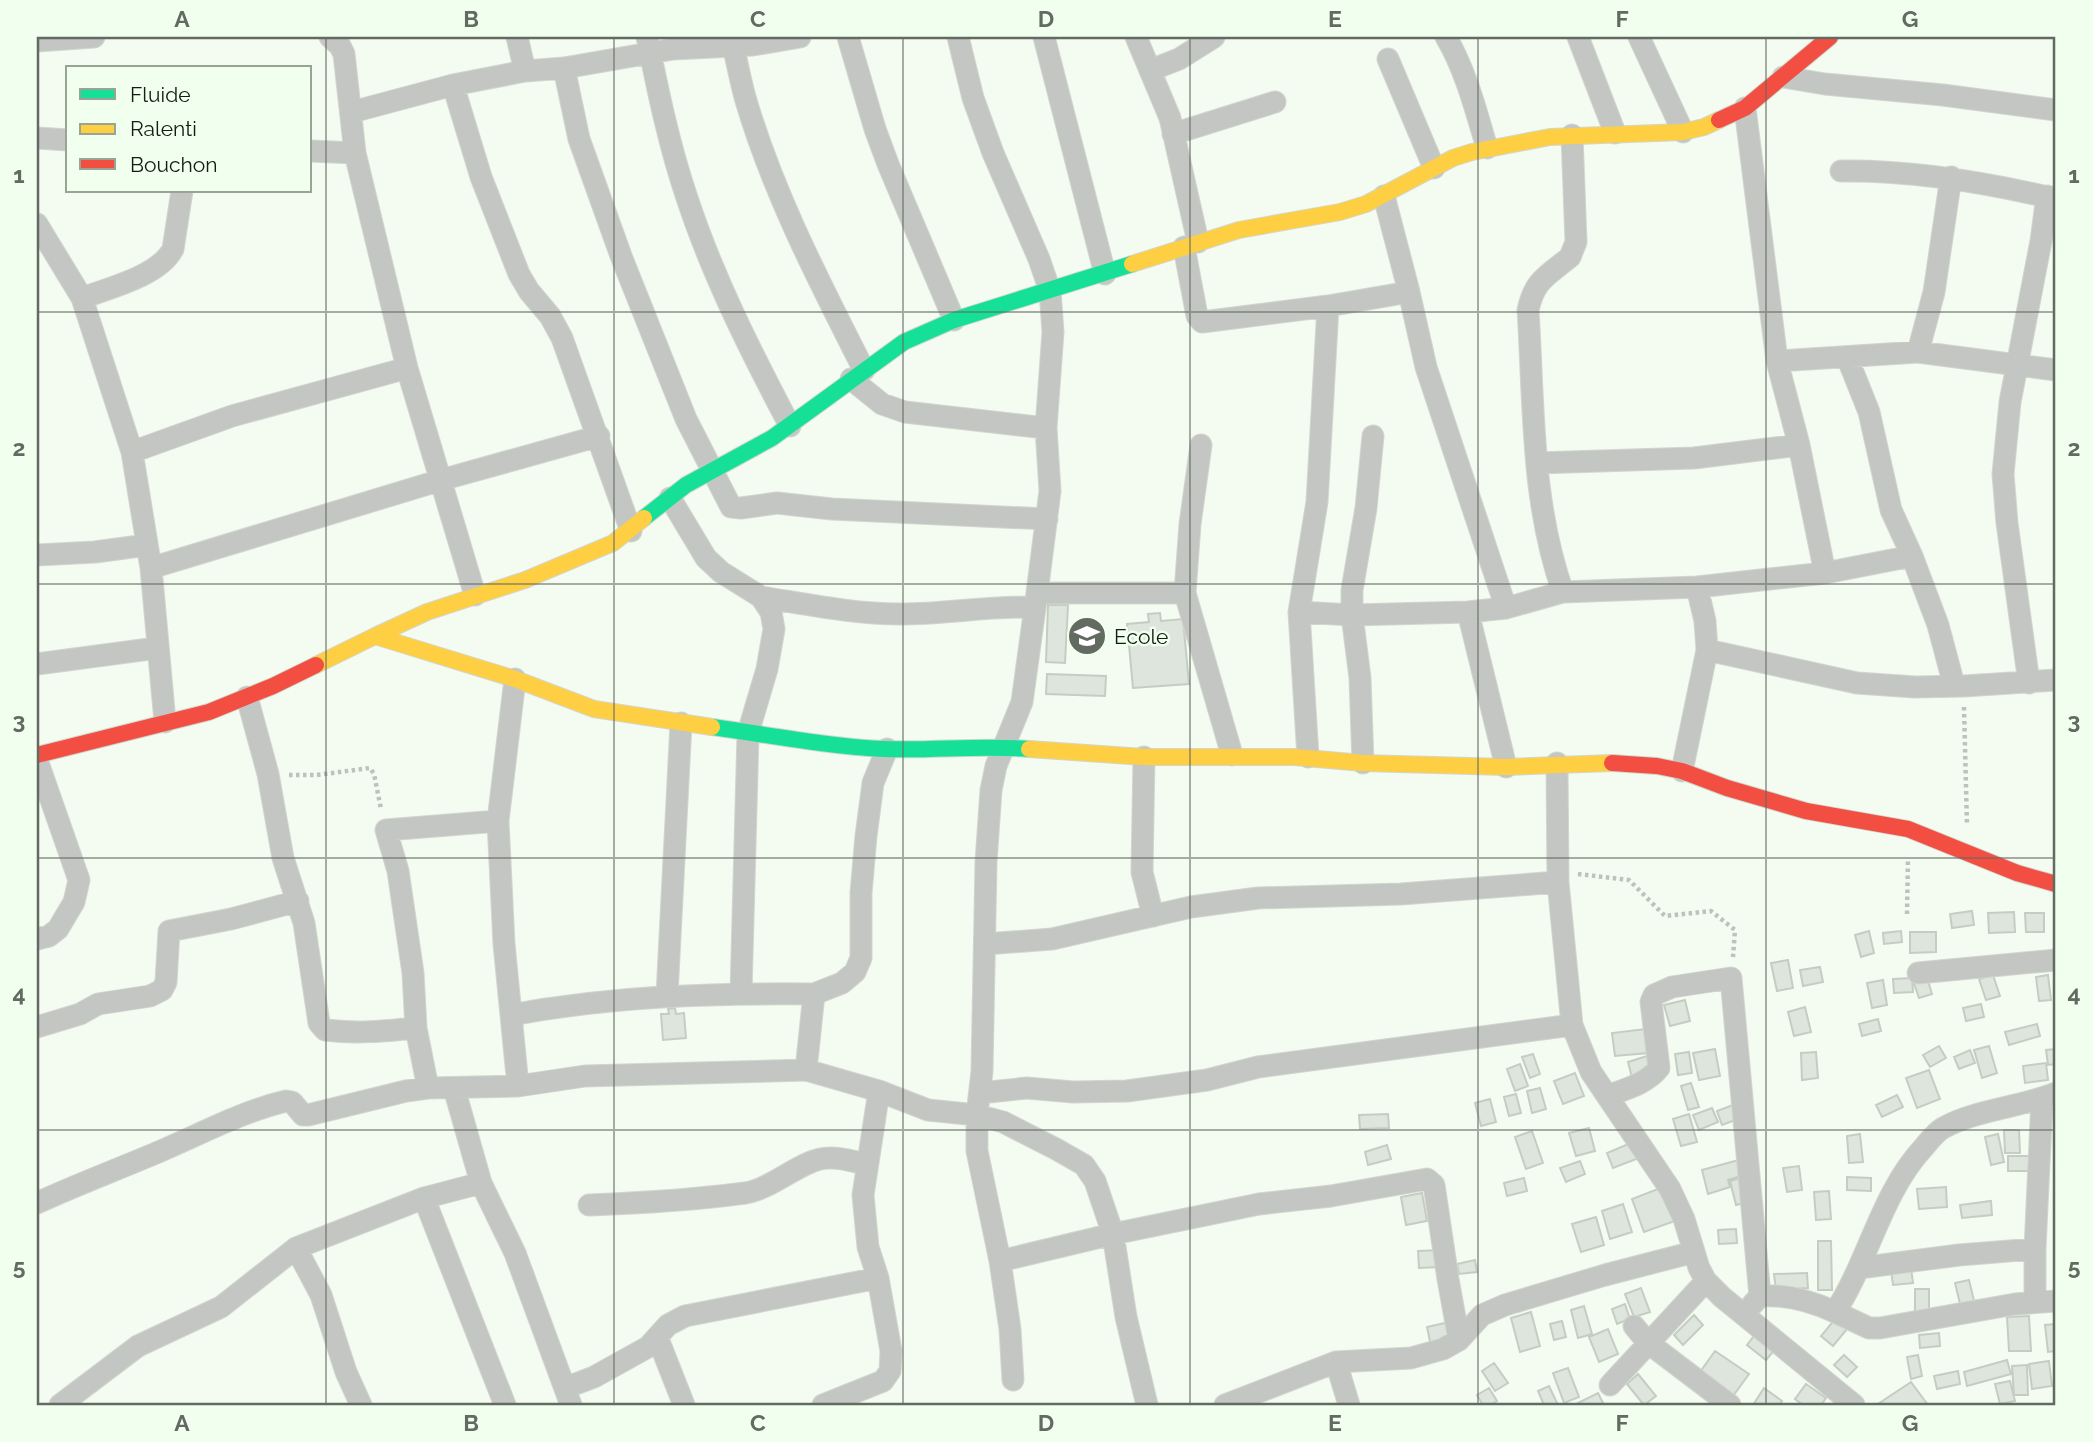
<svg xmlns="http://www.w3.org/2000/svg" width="2093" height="1442" font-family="Raleway,sans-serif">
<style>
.building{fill:#dde5dc;stroke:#c5cdc3;stroke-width:2}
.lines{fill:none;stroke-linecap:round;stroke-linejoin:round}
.street-casing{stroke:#d1d7cf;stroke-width:23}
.fast-casing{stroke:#d1d7cf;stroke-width:18}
.slow-casing{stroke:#d1d7cf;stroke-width:18}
.jam-casing{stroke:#d1d7cf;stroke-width:18}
.path{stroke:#bec1bc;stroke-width:4.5;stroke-dasharray:3.5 3.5;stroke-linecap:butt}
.street{stroke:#c3c6c2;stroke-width:21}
.fast{stroke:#16e098;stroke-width:16}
.slow{stroke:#ffcf43;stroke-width:16}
.jam{stroke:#f24e42;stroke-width:16}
.grid{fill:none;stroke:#626a61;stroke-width:2;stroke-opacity:0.55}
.labels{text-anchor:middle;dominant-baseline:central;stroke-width:5;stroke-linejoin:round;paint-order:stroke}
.poi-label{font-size:21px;fill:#141c13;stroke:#f1ffef;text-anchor:start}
.neatline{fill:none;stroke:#626a61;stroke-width:2.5}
.grid-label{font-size:23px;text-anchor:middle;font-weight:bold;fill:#626a61}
</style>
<rect width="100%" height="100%" fill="#f4fcf2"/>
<path class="building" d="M1048,605h20l-3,58 -19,-1z
M1160,613l1,8 22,-2 6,65 -56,4 -6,-64 22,-2 -1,-8z
M1047,674l59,2 -1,20 -59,-2z
M1972,911l2,14 -22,3 -2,-14z
M2014,912l1,20 -26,1 -1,-20z
M2025,913h19v19h-18z
M1869,931l5,22 -13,4 -6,-22z
M1901,931l1,11 -18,2 -1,-11z
M1910,932h26v20l-26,1z
M1788,960l5,28 -16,3 -6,-28z
M1820,967l3,15 -20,4 -3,-16z
M1926,974l6,20 -13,4 -7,-20z
M1993,975l7,21 -14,4 -7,-21z
M2048,975l3,25 -12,1 -3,-24z
M1912,978l1,14 -19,1 -1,-14z
M1883,980l4,25 -15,3 -5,-25z
M1685,1000l5,21 -20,5 -6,-21z
M1981,1004l3,13 -18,4 -3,-13z
M1805,1007l6,25 -17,4 -6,-24z
M675,1008l1,6 8,-1 2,25 -23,2 -2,-26h8l-1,-5z
M1878,1019l3,12 -19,5 -3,-12z
M2037,1024l3,12 -31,9 -4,-13z
M1645,1029l3,24 -33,3 -3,-23z
M1939,1046l7,12 -16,9 -7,-12z
M1989,1046l8,27 -15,5 -8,-28z
M1715,1049l5,27 -21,4 -6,-27z
M2056,1049v15l-8,1 -2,-15z
M1970,1050l5,13 -16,6 -5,-12z
M1689,1052l3,21 -14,2 -3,-21z
M1816,1052l2,26 -16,2 -1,-27z
M1533,1054l7,20 -10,4 -8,-21z
M1647,1056l6,20 -20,6 -5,-20z
M2046,1063l2,17 -23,3 -2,-17z
M1520,1064l8,22 -13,5 -8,-22z
M1929,1070l11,29 -23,9 -11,-30z
M1575,1073l9,23 -21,8 -9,-23z
M1691,1083l8,24 -11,3 -7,-24z
M1540,1088l6,21 -14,4 -5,-22z
M1516,1094l5,19 -12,3 -5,-19z
M1897,1095l6,12 -21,10 -6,-12z
M1490,1099l6,23 -15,4 -6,-23z
M1738,1103l6,14 -22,8 -5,-14z
M1712,1108l6,14 -19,8 -6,-15z
M1388,1114l1,14 -29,1 -1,-14z
M1689,1114l8,28 -16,4 -8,-27z
M1589,1128l6,23 -19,5 -7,-23z
M2004,1130h15l1,23h-15z
M1532,1131l11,32 -17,6 -11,-32z
M1860,1134l3,28 -14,1 -2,-27z
M1998,1134l6,28 -13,3 -6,-28z
M1633,1142l6,16 -26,10 -6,-15z
M1387,1145l4,14 -23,6 -3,-13z
M2008,1156h23l-1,15h-22z
M1746,1158l5,15 -23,7 2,7 -22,7 -6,-24z
M1580,1161l5,13 -19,8 -6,-14z
M1799,1166l3,24 -15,2 -4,-24z
M1751,1175l6,25 -21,5 -6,-24z
M1847,1177l24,1v13l-24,-1z
M1524,1178l3,13 -20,5 -3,-13z
M1663,1187l12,34 -31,11 -12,-33z
M1946,1187l1,20 -28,2 -2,-20z
M1829,1191l2,28 -15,1 -2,-28z
M1422,1193l5,28 -21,4 -5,-28z
M1991,1201l1,14 -30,3 -2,-13z
M1623,1204l9,28 -22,7 -8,-28z
M1596,1217l8,28 -23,7 -9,-28z
M1736,1229l1,14 -18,1 -1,-14z
M1818,1241h13l1,49h-14z
M1441,1250v17l-22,1 -1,-17z
M1475,1260l2,12 -18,2 -2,-10z
M1911,1268l2,15 -20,2 -2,-15z
M1807,1273l1,15 -32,2 -2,-16z
M1969,1280l7,29 -14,3 -7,-29z
M1641,1288l9,24 -16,5 -9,-23z
M1915,1289h14v29h-14z
M1625,1304l5,15 -13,5 -5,-15z
M1584,1306l8,28 -14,4 -7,-28z
M1531,1312l9,34 -20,6 -9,-34z
M1694,1315l9,10 -20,20 -9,-10z
M2029,1316l2,35h-22l-2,-34z
M1836,1318l12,10 -15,18 -12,-10z
M1454,1321l5,24 -27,6 -5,-24z
M1562,1321l4,16 -12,3 -4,-16z
M2056,1324v27l-8,1 -3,-27z
M1608,1329l10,25 -19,8 -10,-25z
M1757,1332l19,16 -10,12 -19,-15z
M1939,1333l1,13 -20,2 -1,-13z
M1715,1351l34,23 -16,22 -33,-24z
M1844,1355l13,12 -10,10 -13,-12z
M1918,1355l4,21 -11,3 -4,-22z
M2007,1360l4,14 -44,12 -3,-14z
M2049,1361l3,25 -20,3 -3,-25z
M1494,1363l14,20 -13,8 -13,-20z
M2027,1365l1,30h-14l-2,-29z
M1568,1368l11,29 -15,6 -11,-30z
M1958,1371l2,13 -23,5 -3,-13z
M1638,1374l18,22 -12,9 -17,-21z
M2010,1381l5,20 -15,3 -5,-20z
M1911,1382l17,23h-49l-1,-1z
M1806,1384l20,14 -5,7h-18l-8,-6z
M1549,1386l9,19h-14l-6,-14z
M1489,1388l8,13 -7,4h-7l-6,-10z
M1764,1388l18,13 -3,4h-26z
M1598,1393l6,12h-25l-1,-2z"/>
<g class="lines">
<defs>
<path id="street" d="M330,37l10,9 4,8 11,99 52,215 68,227
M517,37l8,34
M647,37c11,54 22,108 40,161 26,79 64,154 103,228
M848,37l27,92 13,35 66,156
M958,37l15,61 20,55 46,106 11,32 3,41 -7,96 4,63 -13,102 -15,109 -26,64 -5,24 -5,72 -4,209 -5,44 26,7 53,27 28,16 11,16 18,53 13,83 21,88
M1044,37l61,237
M1136,37l34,81 28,124
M1446,37c20,34 30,74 41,111
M1578,37l37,96
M1639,37l44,95
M37,41l57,-4
M733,46c5,19 8,39 14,58 28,93 73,179 117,266
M1388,59l46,109
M564,68l15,71 42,117 65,163 45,88 10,1 36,-5 55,6 215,10
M1151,70l28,-11 35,-22
M1783,77l42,7 118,11 113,15
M453,85l28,92 38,97 10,17 21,25 12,22 69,193
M1745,108l32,253 22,84 26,128
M352,112l101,-27 72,-14 39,-3 109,-19 80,-4 47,-8
M1173,134l102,-32
M37,138l31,2
M310,151l45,2
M1841,171c73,-1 144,11 215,28
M1384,196l25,96
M37,224l45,74 50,154 19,116 14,154
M1184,247l13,69 5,6 126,-16 81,-14 17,75 80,241
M82,298c27,-10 77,-22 91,-49l9,-58
M1918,352l16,-60 17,-115
M1847,357l22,55 22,98 21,46 26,69 16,60
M1777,361l141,-9 138,18
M851,379l31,25 23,8 141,16
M132,452l100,-36 175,-48
M1537,463l157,-5 105,-13
M670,498l36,60 15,14 40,25 10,15 3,17 -7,40 -19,64 -7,260
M37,555l58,-3 52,-7
M151,568l290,-88 158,-44
M1563,592c-32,-90 -29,-187 -35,-282 7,-31 19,-34 42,-53l6,-15 -4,-107
M1037,593h148l5,-69 11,-79
M1185,593l47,162
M761,597c45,7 92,17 139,17 45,0 89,-8 134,-7
M1299,612l53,3 116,-3 38,-4 57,-16 134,-5 128,-14 87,-17
M1468,612l38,155
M1707,650l150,33 58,4 49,-1 92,-6
M37,664l120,-16
M515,679l-17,142 6,123 14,142
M2029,683l-22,-160 -4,-49 7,-72 31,-161 6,-45
M247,697l21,77 15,84 21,65 15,100 6,7c31,4 61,1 91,-2
M1144,757l-2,115 11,44
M1308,757l-9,-145 18,-110 11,-196
M37,760l42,120 -5,22 -16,27 -9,7 -12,3
M1363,763l-3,-85 -8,-63v-25l14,-82 7,-72
M1557,763l1,119 14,143 19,47 79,117 14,30 15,49 7,13 16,16 132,108
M1682,771l25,-121 -2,-29 -8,-34
M985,944l67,-5 139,-32 67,-9 143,-4 157,-12
M1918,973l138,-13
M667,995l14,-272
M511,1015c101,-19 201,-22 303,-21
M37,1027l43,-13 18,-10 52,-8 12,-6 4,-8 3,-51 62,-12 67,-18
M806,1070l8,-76 28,-11 13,-11 6,-14v-65l5,-57 7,-53 14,-34
M428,1088l-12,-60 -3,-55 -15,-102 -12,-41 112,-9
M454,1088l27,95 34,70 56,152
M980,1093l47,-5 46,4 54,-1 80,-11 51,-13 314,-42
M1607,1096c19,-7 39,-12 52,-28l-8,-66 3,-7 18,-8 59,-9 29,318
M424,1198l81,207
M37,1203c39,-18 79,-33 119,-50 43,-18 84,-41 130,-52l6,1 11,13h5l98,-24 22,-3 90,-2 67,-10 221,-6 73,21
M589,1205c52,-2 104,-5 156,-12 28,-4 58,-35 84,-35 12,-1 26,4 37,6
M296,1248l25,47 25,77 15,33
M1000,1261l10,68 3,51
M1859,1268l100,-13 76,-6
M2035,1302v-53l7,-150
M1752,1305l8,-9c27,-2 51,5 75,16 34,-52 46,-119 89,-165 5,-6 12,-15 19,-19 31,-18 79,-21 113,-35
M1835,1312l34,16h11l135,-24 41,-3
M1634,1326l13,16 83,63
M658,1339l26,66
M1336,1362l13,43
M1610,1385l96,-104
M565,1388l29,-11 54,-30 20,-22 17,-9 193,-38
M60,1405l78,-59 83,-39 75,-59 128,-50 57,-15
M823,1405l60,-24 7,-10 1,-20 -13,-73 -10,-31 -5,-52 16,-104 49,19 49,5v36l23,110 113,-27 146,-30 72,-8 96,-17 7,6 14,94 11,61
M1225,1405l111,-43 75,-4 32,-9 16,-9 23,-25 23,-10 100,-30 89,-23"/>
<path id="fast" d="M644,518l42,-33 86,-47 132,-96 50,-22 178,-56
M712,727c57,8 114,19 171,22 49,2 97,-4 146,0"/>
<path id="slow" d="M1132,264l107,-34 101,-18 26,-8 87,-46 19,-6 78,-15 133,-5 21,-5 15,-7
M375,636l52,-24 98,-32 88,-37 31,-25
M316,665l59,-29 140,43 79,30 118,18
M1029,749l115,8h150l69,6 143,4 106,-4"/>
<path id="jam" d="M1719,120l26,-12 85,-71
M37,755l172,-43 64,-26 43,-21
M1612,763l45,3 25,5 45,17 79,23 102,18 109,44 39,11"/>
</defs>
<use href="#street" class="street-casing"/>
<use href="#fast" class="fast-casing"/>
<use href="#slow" class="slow-casing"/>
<use href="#jam" class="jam-casing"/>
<path class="path" d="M1964,707l3,118
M289,775h28l53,-7 4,6 7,35
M1578,874l51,6 36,36 46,-5 24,19 -2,27
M1907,914l1,-56"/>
<use href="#street" class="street"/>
<use href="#fast" class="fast"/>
<use href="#slow" class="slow"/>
<use href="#jam" class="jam"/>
</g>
<path class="grid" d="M326,37v1368M614,37v1368M903,37v1368M1190,37v1368M1478,37v1368M1766,37v1368M37,312h2019M37,584h2019M37,858h2019M37,1130h2019"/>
<defs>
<symbol id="school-disc" viewBox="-11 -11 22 22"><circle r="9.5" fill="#626a61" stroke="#f1ffef"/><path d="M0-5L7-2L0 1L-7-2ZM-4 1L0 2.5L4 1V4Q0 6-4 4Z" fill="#fff"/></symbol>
</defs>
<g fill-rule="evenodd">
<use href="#school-disc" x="1065" y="614" width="44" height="44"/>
</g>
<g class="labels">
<g class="poi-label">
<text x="1114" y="636">Ecole</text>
</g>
</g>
<rect width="2093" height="1442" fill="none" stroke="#f1ffef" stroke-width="77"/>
<rect x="66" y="66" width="245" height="126" fill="#f1ffef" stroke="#99a497" stroke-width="2"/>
<rect x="80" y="89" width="35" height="10" fill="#16e098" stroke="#99a497" stroke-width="2"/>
<text x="130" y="102" font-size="21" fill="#141c13">Fluide</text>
<rect x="80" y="124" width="35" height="10" fill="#ffcf43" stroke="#99a497" stroke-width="2"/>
<text x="130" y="136" font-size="21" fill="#141c13">Ralenti</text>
<rect x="80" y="159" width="35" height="10" fill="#f24e42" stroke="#99a497" stroke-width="2"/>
<text x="130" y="172" font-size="21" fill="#141c13">Bouchon</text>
<rect x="38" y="38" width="2016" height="1366" class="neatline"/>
<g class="grid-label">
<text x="182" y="27">A</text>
<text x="471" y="27">B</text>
<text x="758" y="27">C</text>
<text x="1046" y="27">D</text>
<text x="1335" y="27">E</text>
<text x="1622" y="27">F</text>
<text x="1910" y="27">G</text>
<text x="19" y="183">1</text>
<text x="2074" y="183">1</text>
<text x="19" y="456">2</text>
<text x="2074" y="456">2</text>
<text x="19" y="729">3</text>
<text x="2074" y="729">3</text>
<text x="19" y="1002">4</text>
<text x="2074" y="1002">4</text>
<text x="19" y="1275">5</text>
<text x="2074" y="1275">5</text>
<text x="182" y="1431">A</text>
<text x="471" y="1431">B</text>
<text x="758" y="1431">C</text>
<text x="1046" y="1431">D</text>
<text x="1335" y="1431">E</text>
<text x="1622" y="1431">F</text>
<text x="1910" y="1431">G</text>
</g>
</svg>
